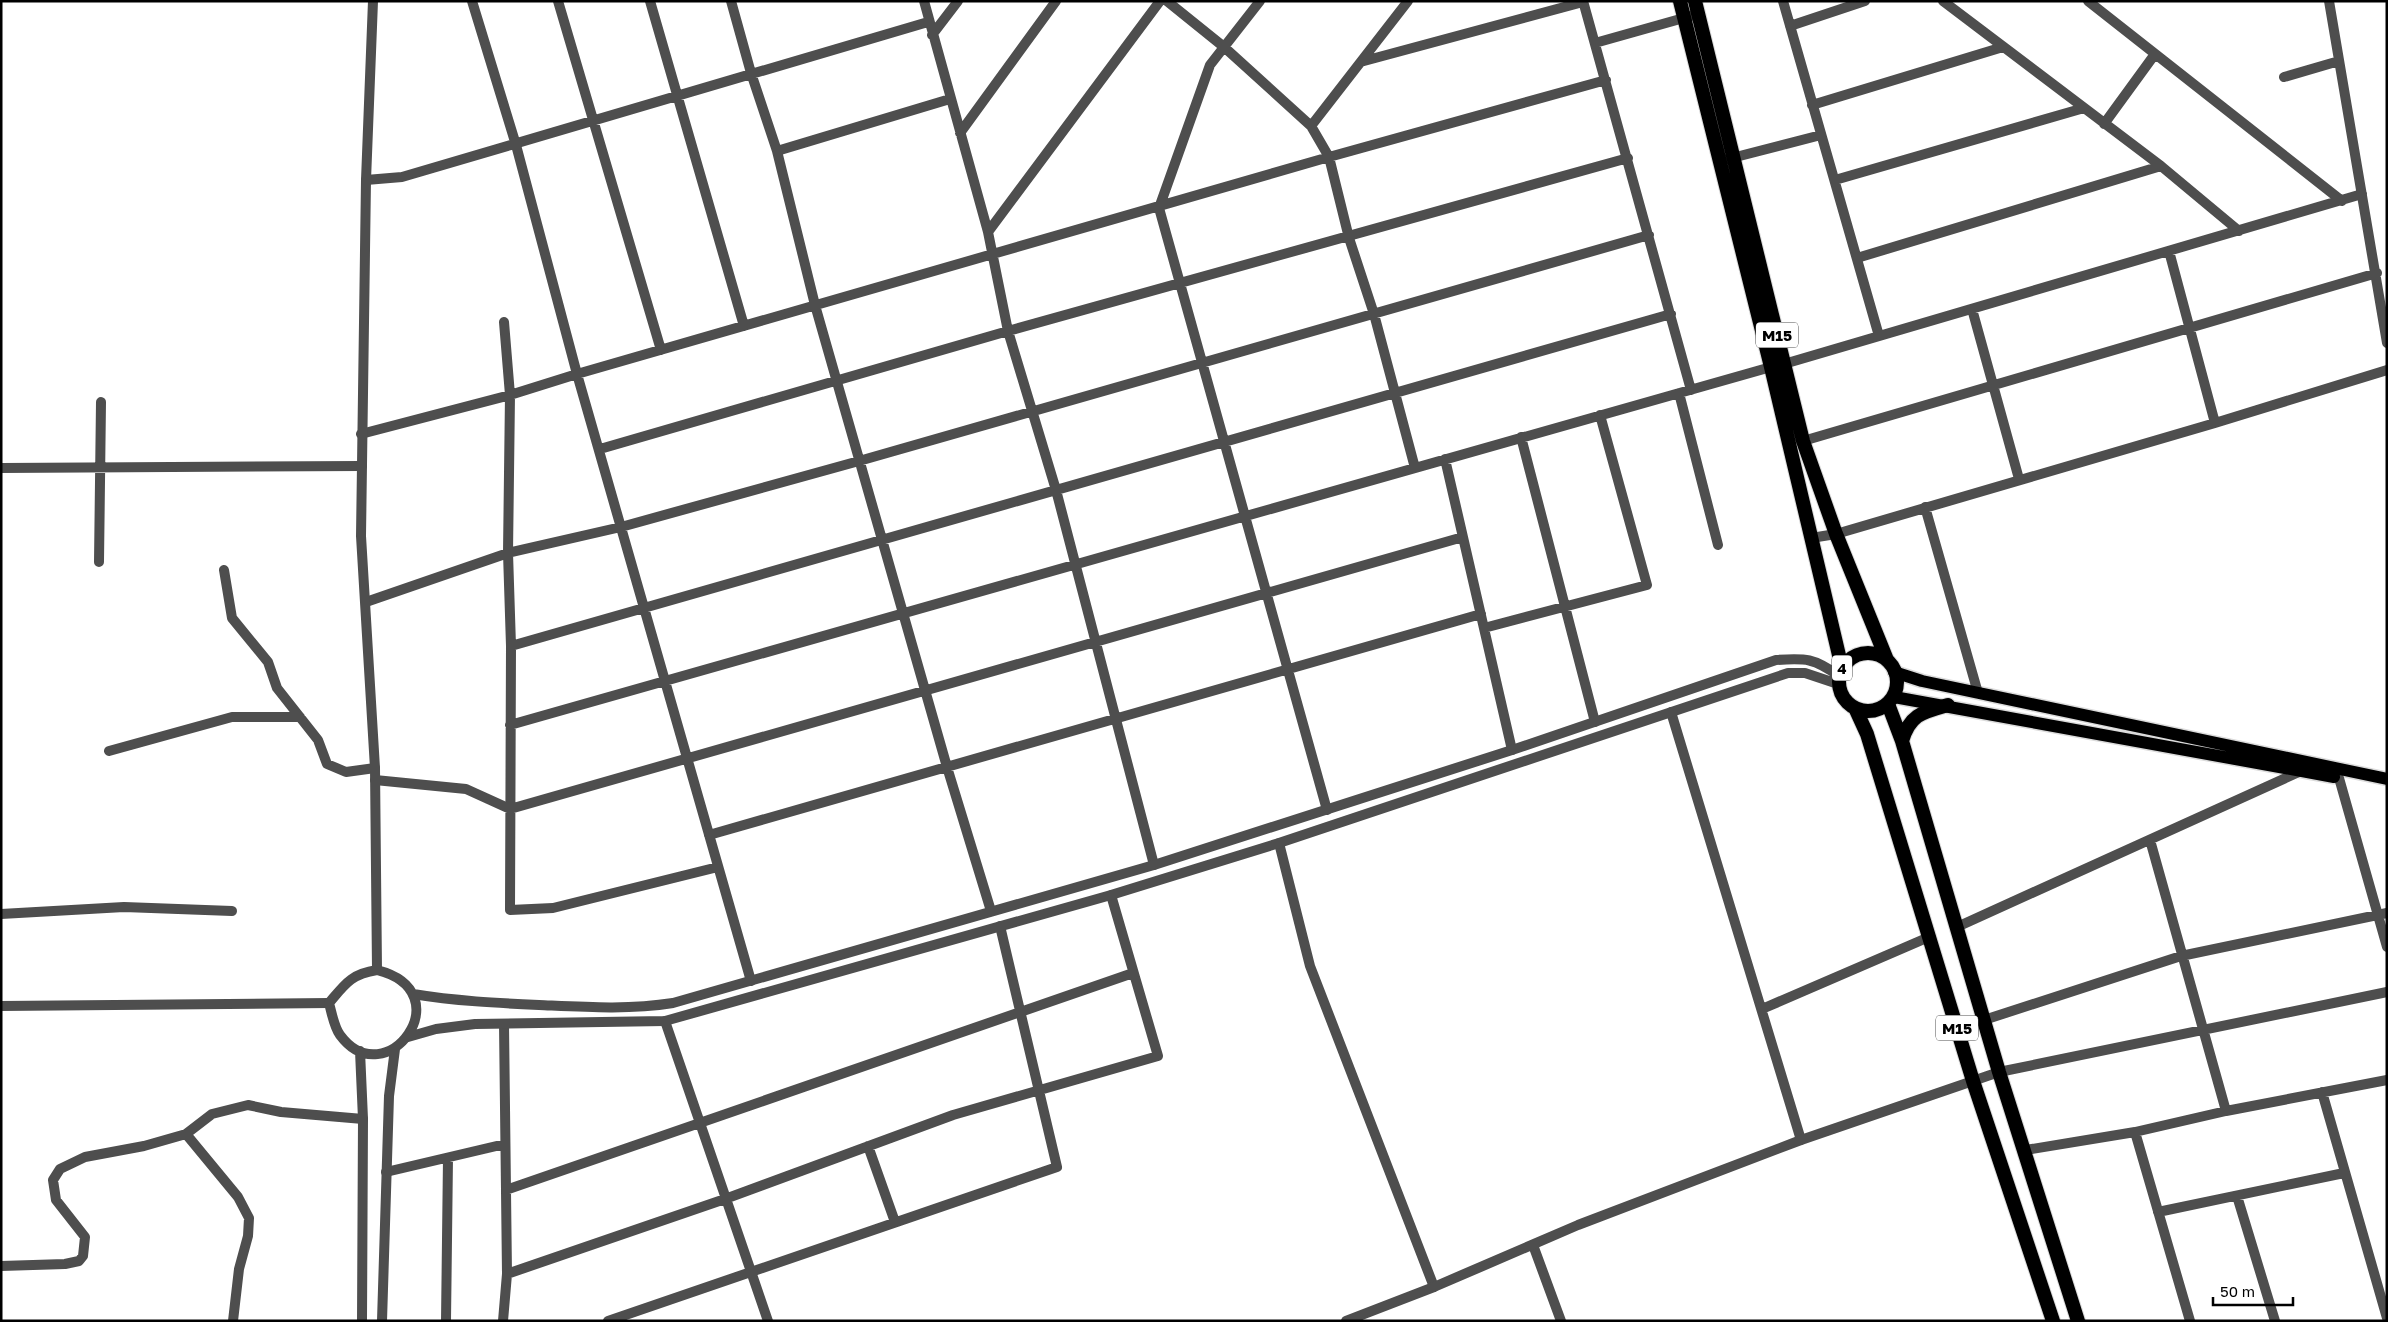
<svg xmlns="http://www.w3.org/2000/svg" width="2388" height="1322" font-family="'Golos Text',sans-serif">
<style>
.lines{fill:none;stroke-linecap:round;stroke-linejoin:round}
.primary-casing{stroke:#dbdbdb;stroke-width:15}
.trunk-casing{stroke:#dbdbdb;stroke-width:16}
.minor{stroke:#4e4e4e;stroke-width:10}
.tertiary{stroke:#4e4e4e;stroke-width:10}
.primary{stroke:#000;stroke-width:12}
.trunk{stroke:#000;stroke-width:14}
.labels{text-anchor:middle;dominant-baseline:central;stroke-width:4;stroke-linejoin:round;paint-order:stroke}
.shield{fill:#fff;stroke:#4c4c4c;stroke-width:1}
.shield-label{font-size:15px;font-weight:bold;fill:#000}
</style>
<rect width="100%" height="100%" fill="#fff"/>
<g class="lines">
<defs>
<path id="primary" d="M1894,672l28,9 465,98
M1894,697l440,80"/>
<path id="trunk" d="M1680,1l91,366 71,301
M1695,1l108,440 33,93 51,126
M1839 682a29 29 0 1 1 58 0a29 29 0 1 1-58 0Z
M1888,704l14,37 97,331 79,249
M1856,710l11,24 106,347 80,240
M1902,741c8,-27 21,-29 46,-36"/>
</defs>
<use href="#primary" class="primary-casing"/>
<use href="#trunk" class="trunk-casing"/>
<path class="minor" d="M472,1l44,144 61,229 174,607
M558,1l103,349
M650,1l94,325
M731,1l20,72 26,78 38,154 132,462 44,144
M924,1l64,231 20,99 48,159 98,375
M1167,1l57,46 87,79 18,31 20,81 25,76 41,154
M1260,1l-50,64 -51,143 168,602
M1583,1l108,389
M1783,1l96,335
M1943,1l218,165 78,65
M2088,1l254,200
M2329,1l58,342
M1790,26l75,-25
M932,35l26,-34
M1595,43l103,-29
M1364,61l219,-59
M2284,77l55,-16
M1812,105l191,-58
M2104,124l51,-70
M1311,126l97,-125
M960,133l96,-132
M777,151l173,-52
M1728,159l93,-24
M366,180l36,-3 526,-155
M1835,180l249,-72
M988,232l172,-231
M2169,251l46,172
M1857,258l304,-92
M1972,309l47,170
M504,322l6,73 -2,158 3,93 -1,264 43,-2 165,-41
M1784,364l578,-170
M1679,393l39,152
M361,434l149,-39 67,-21 752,-217 277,-77
M1521,437l74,285
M1803,441l574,-168
M600,449l408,-118 620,-173
M1445,459l67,291
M1,468l361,-2
M1925,507l53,186
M1811,538l25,-4 379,-111 172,-53
M99,562l2,-160
M224,570l8,48 36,44 9,26 41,52 9,24 19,8 29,-4
M366,602l142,-49 113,-26 238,-66 790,-226
M1484,628l163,-43 -47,-170
M511,646l1160,-332
M1671,712l130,428
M510,725l1261,-358
M109,751l123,-34h68
M2339,778l48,169
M375,780l91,9 44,20 953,-272
M709,835l772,-221
M2150,840l76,271
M1279,843l31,123 124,321
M1,914l123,-7 108,4
M1957,927l344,-156
M1,1006l328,-3
M1762,1009l167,-72
M1984,1020l197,-64 206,-43
M665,1021l103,300
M1999,1072l388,-80
M2322,1092l65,226
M2135,1132l55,189
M186,1134l52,63 11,21 -1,18 -9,33 -6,52
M868,1146l27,76
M2026,1150l109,-18 91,-21 161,-31
M386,1172l119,-28
M506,1190l627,-217
M2237,1196l38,125
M2158,1212l186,-39
M1533,1245l28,76
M1,1266l64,-2 14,-3 4,-5 2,-19 -29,-37 -3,-20 7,-11 25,-12 59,-11 42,-12 26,-20 36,-9 33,7 82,7
M507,1274l218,-75 228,-84 205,-59 -47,-161
M446,1321l2,-163
M503,1321l4,-47 -3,-250
M608,1321l449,-154 -57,-241"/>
<path class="tertiary" d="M373,1l-7,179 -5,356 14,232 2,202
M377,970c87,22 9,127 -37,65 -6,-8 -8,-21 -11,-32 16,-19 22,-29 48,-33z
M413,994c42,7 84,9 126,11 45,2 89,5 134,-2l481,-138 358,-115 264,-90c30,-2 38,-2 63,16
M408,1037l28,-8 39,-5 190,-3 446,-126 168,-52 509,-170h17l33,11
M360,1051l3,68 -1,202
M382,1321l7,-225 6,-47
M1346,1321l88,-34 144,-62 223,-85 198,-68"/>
<use href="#primary" class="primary"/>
<use href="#trunk" class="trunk"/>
</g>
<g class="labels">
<g class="shield">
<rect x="1756" y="322.5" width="42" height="25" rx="4"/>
<rect x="1832" y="655.5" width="20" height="25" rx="4"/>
<rect x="1936" y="1015.5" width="42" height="25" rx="4"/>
</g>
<g class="shield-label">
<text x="1777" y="335">M15</text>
<text x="1842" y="668">4</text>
<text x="1957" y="1028">M15</text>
</g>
</g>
<rect width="2388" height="1322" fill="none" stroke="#000000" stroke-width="5"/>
<path d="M2213 1297v8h80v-8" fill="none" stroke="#000000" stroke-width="2.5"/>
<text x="2220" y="1297" font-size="15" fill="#000000" stroke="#ffffff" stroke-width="4" paint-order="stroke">50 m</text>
</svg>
